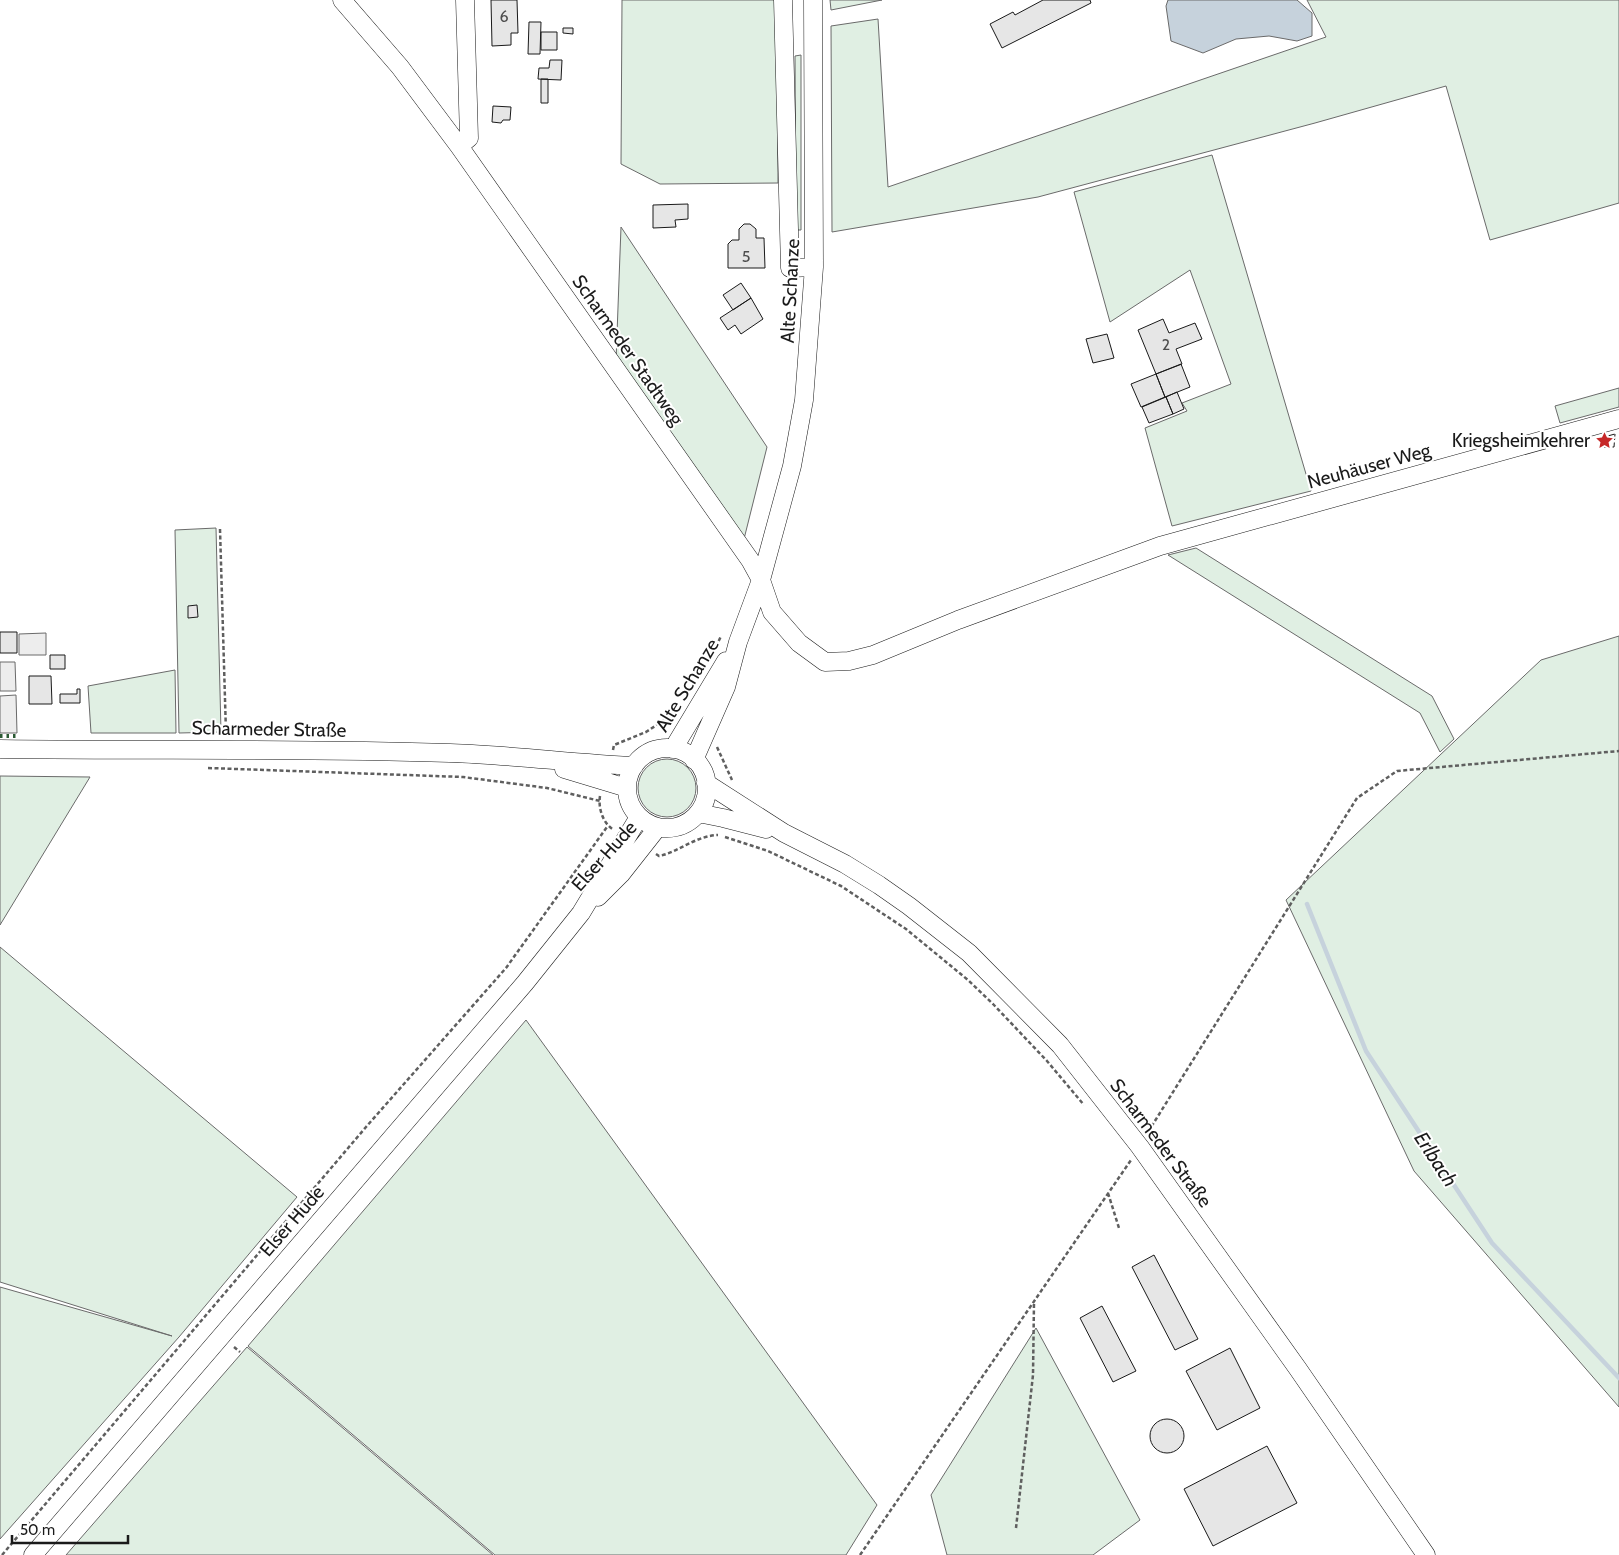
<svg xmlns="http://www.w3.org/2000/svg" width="1619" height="1555" font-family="Cabin,sans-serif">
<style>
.green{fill:#e0efe3;stroke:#6a6a6a}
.parking{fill:#ededed;stroke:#6a6a6a}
.water{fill:#c6d2dc;stroke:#6a6a6a}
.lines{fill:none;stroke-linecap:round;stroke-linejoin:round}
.stream{stroke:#c6d2dc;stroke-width:4.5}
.building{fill:#e6e6e6;stroke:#1a1a1a}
.minor-casing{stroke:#1a1a1a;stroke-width:19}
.path{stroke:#5f5f5f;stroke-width:2.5;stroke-dasharray:4 2.5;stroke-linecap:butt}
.minor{stroke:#fff;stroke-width:18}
.hedge{stroke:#2b5a34;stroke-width:4;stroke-dasharray:2.5 4;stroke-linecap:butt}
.fence{stroke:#1a1a1a;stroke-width:1;stroke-dasharray:6 2.5;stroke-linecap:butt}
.labels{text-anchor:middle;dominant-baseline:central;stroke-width:4;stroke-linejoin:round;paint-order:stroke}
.number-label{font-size:16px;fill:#4d4d4d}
.street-label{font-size:19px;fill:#1a1a1a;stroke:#fff}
.poi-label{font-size:19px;fill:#1a1a1a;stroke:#fff;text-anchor:end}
.water-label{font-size:20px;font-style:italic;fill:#1a1a1a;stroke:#fff}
</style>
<rect width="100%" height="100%" fill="#fff"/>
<path class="green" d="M622,0h155l1,183 -118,1 -39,-20z
M830,0h52l-51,10z
M1307,0h312v203l-129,37 -44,-154 -131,37 -277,74 -206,35 -1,-206 47,-7 10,168 438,-150z
M801,55v175h-5l-1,-174z
M1212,155l99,336 -139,35 -27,-98 42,-17 -5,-8 49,-19 -41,-114 -80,52 -36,-130z
M621,227l146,220 -23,92 -128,-178z
M1619,388v19l-59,16 -5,-17z
M216,528l5,204 -42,1 -4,-203z
M1196,548l236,148 22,43 -14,13 -20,-39 -252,-158z
M1619,636v771l-205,-236 -128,-271 255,-240z
M175,670l1,63h-85l-3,-47z
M638 788a29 29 0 1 1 58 0a29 29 0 1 1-58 0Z
M0,776l90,1 -90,148z
M0,947l297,250 -118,140 -179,202v-252l172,49 -172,-54z
M526,1020l351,485 -31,50h-351l-247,-209z
M1036,1328l104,192 -47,35h-146l-16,-60z
M247,1347l246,208h-427z"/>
<path class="parking" d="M46,633v22h-27v-21z
M0,662h15l1,29h-16z
M16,695l1,38h-17v-37z"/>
<path class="water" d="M1168,0h129l15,13v23l-15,5 -28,-5 -33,3 -33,14 -32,-12 -5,-35z"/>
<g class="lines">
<path class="stream" d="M1307,904l59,147 126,192 127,135"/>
</g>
<path class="building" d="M491,0h26l1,33h-7v12l-19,1z
M1043,0h47l1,3 -89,45 -12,-24 23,-12 2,3z
M529,22h12l-1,32h-12z
M563,28h10v6l-10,-1z
M541,32h16v18h-16z
M550,60h12l-1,20 -23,-1 1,-11h10z
M541,79h7v24h-7z
M493,106l18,1 -1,13h-7l-2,3 -9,-1z
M688,204v15l-13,1 1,7 -23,1v-23z
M744,224h6l6,5v9h8l1,30h-37v-24l4,-4h7v-11z
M741,283l10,15 -18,12 -10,-15z
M751,298l12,21 -22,15 -6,-9 -7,5 -8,-12z
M1163,319l6,14 26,-10 7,16 -26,10 6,15 -26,10 -18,-44z
M1107,334l7,24 -21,5 -7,-24z
M1181,364l9,23 -25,10 -9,-23z
M1156,374l9,23 -24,10 -10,-23z
M1177,392l7,17 -11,5 -7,-17z
M1166,397l7,17 -24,9 -7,-16z
M197,605l1,12 -10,1v-12z
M0,632h17v21h-17z
M50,655h15v14h-15z
M29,676h22l1,28h-23z
M77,689h3v14h-20v-9h17z
M1154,1255l44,84 -23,11 -43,-83z
M1102,1306l34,65 -23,11 -33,-64z
M1230,1348l30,60 -43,22 -31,-59z
M1150 1436a17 17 0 1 1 34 0a17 17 0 1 1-34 0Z
M1267,1446l30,57 -84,43 -29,-57z"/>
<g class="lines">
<defs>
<path id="minor" d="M342,0l58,67 59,79 291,414 11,20 11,32 27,31 26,19 24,-1 24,-6 85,-35 202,-74 459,-127
M783,0l7,268 24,-1
M459,146l10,-8 -4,-138
M627 788a40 40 0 1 1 80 0a40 40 0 1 1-80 0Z
M0,749c150,2 300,-1 450,4 61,2 123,10 184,13
M673,749l53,-88
M694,760l32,-73 12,-45 23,-62 31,-114 12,-66 10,-133 -1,-267
M564,769l63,19
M706,783l78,50 61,31 34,21 30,21 60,47 91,92 80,102 158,222 128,186
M698,813l25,5 43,11
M598,897l23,-23 37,-47
M33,1555l492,-572 56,-70 58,-96"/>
</defs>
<use href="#minor" class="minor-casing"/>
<path class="path" d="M220,529l6,204
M716,647l5,-11
M717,747l15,33
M613,750l1,-5 32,-13 29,-19
M208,768l255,9 84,11 53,13
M600,796c-2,12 3,28 14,34
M725,837l43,14 73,35 65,43 62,51 25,24 54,57 37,44
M656,854l3,2c20,-4 36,-20 59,-21
M1148,1132l209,-334 40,-27 222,-20
M1108,1193l11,35
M234,1347l6,5
M1016,1528l17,-153 1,-73
M2,1555l364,-428 140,-159 101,-141
M860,1555l271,-395"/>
<use href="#minor" class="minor"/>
<path class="hedge" d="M0,736h18"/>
<path class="fence" d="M1615,434l-1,13h-11l-3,-9z"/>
</g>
<defs>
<symbol id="sight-bare" viewBox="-9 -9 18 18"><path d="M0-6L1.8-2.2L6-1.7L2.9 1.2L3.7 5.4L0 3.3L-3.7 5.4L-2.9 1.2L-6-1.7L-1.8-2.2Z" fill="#c62828" stroke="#fff" stroke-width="2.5" paint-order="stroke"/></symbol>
</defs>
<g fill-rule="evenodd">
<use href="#sight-bare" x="1592" y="428" width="25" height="25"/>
</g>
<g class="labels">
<g class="number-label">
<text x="504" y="16">6</text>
<text x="746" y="256">5</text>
<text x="1166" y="344">2</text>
</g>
<g class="street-label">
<text transform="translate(790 291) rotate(-87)">Alte Schanze</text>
<text transform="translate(628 350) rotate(55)">Scharmeder Stadtweg</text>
<text transform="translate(1369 466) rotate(-15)">Neuhäuser Weg</text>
<text transform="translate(687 685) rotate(-59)">Alte Schanze</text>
<text transform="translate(269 729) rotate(1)">Scharmeder Straße</text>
<text transform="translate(604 856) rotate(-48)">Elser Hude</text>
<text transform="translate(1161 1143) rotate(53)">Scharmeder Straße</text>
<text transform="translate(292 1221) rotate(-49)">Elser Hude</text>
</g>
<g class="poi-label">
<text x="1590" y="440">Kriegsheimkehrer</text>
</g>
<g class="water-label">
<text transform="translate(1436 1159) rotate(57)">Erlbach</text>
</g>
</g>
<path d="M12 1535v8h116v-8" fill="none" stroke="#1a1a1a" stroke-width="2.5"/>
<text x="20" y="1535" font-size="15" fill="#1a1a1a" stroke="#ffffff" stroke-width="4" paint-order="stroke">50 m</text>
</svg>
